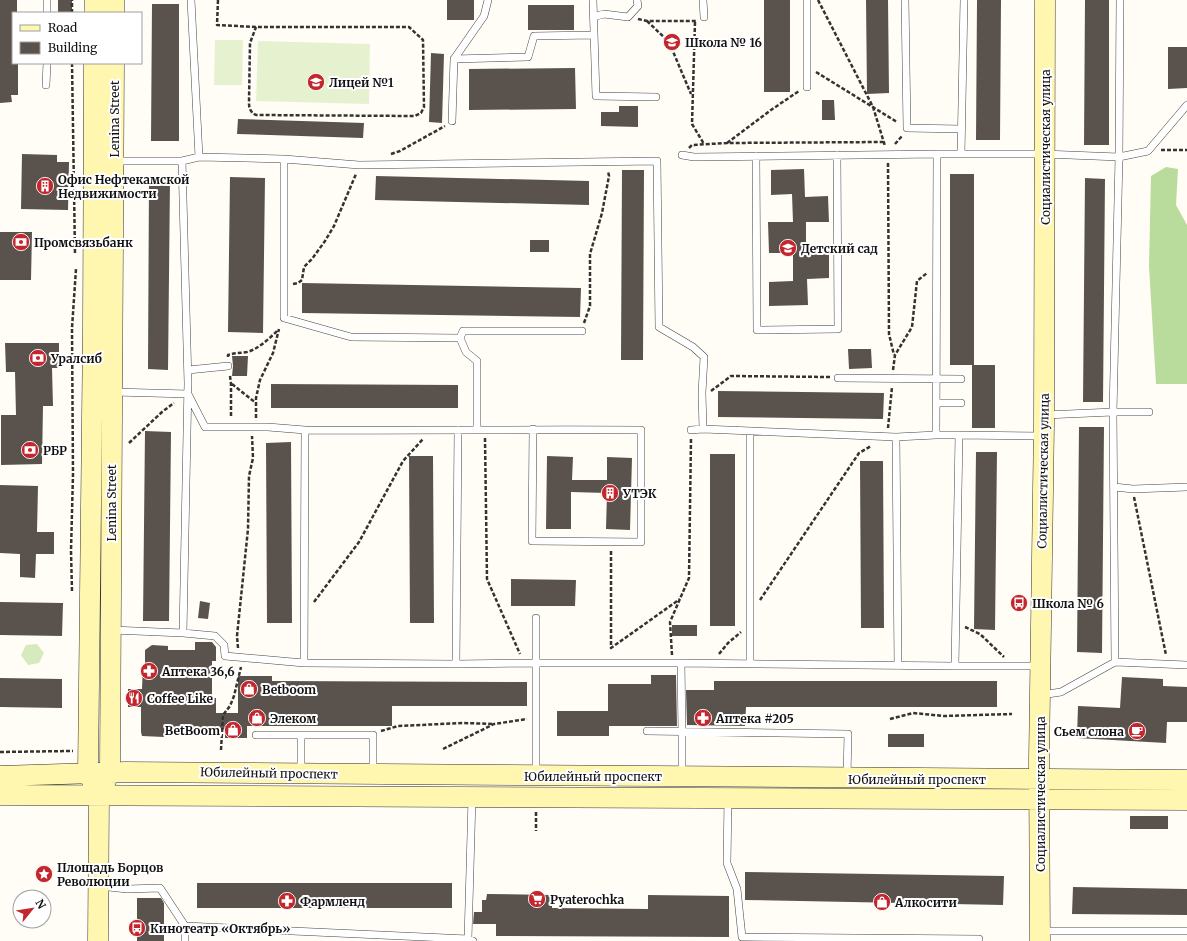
<svg xmlns="http://www.w3.org/2000/svg" width="1187" height="941" font-family="Merriweather,serif">
<style>
.green{fill:#d5ebbd}
.forest{fill:#b9dc9c}
.pitch{fill:#e6f2cf}
.building{fill:#5a524d}
.lines{fill:none;stroke-linecap:round;stroke-linejoin:round}
.lane-casing{stroke:#444;stroke-width:8}
.secondary-casing{stroke:#333;stroke-width:21}
.path{stroke:#333;stroke-width:2.5;stroke-dasharray:4 2;stroke-linecap:butt}
.lane{stroke:#fff;stroke-width:7}
.secondary{stroke:#fff6b0;stroke-width:20}
.labels{text-anchor:middle;dominant-baseline:central;stroke-width:4;stroke-linejoin:round;paint-order:stroke}
.poi-label{font-size:12px;font-weight:bold;fill:#111;stroke:#fff;text-anchor:start}
.street-label{font-size:12px;fill:#111;stroke:#fff}
</style>
<rect width="100%" height="100%" fill="#fffdf5"/>
<path class="green" d="M37,644l7,9 -5,10 -11,2 -7,-10 5,-10z"/>
<path class="forest" d="M1166,167l12,2 -2,36 11,20v159h-31l-7,-118 2,-90z"/>
<path class="pitch" d="M215,40h28l-1,45h-28z
M258,41l112,3 -1,60 -113,-3z"/>
<path class="building" d="M0,0h17v13h-4v50h5v32h-7l1,7 -12,1z
M58,0h14v13h-14z
M447,0h27v20h-27z
M764,0h26v92h-26z
M866,0h22l1,93 -22,1z
M977,0h24l-1,140h-24z
M1085,0h24v145h-25z
M152,4h27v137h-28z
M528,5h46v25h-46z
M1168,47h19v41l-19,1z
M431,53l13,1 -2,69 -13,-1z
M575,68l1,41 -107,1v-41z
M822,100h12l1,20h-13z
M619,106h19v21l-37,-1v-14h18z
M238,119l126,4 -1,15 -126,-4z
M22,154l35,1v7h12l-1,48 -47,-1z
M804,169l1,28 23,-1 1,26h-23v30h23v26l-22,1 1,26 -39,1v-24l24,-1v-28h-24l-1,-31h25l-1,-28 -21,1v-25z
M622,170h22l-1,190h-22z
M950,174h24v191h-24z
M376,176l213,5v24l-214,-5z
M230,177l35,1 -2,155 -35,-1z
M1085,178l20,1 -2,223h-20z
M149,180h21l-2,190 -20,-1z
M0,232h32l-1,48h-31z
M530,240h19v12h-19z
M302,283l279,5 -1,29 -278,-4z
M5,343h54v25h-7l1,38h-10l-1,58 -41,1v-50h15l-1,-43h-9z
M848,349h23l1,19 -23,1z
M232,356h16l-1,20h-15l1,-10z
M972,365h23v63h-23z
M271,384l187,1v23h-187z
M718,391l166,2 -1,26 -165,-2z
M1079,427h25l-2,226 -25,-1z
M145,431l26,1 -2,189h-26z
M291,442l1,181h-25l-1,-180z
M976,452h21l-2,178 -21,-1z
M710,454h25v172h-25z
M409,456h24l1,167h-24z
M547,456l26,1 -1,23h35v-23l25,1 -2,72 -24,-1 1,-36 -36,-1v37h-25z
M860,461h23l1,167h-23z
M0,485l38,1 -1,46h17v22h-18l-1,24 -15,-1v-23l-20,-1z
M511,579l65,1 -1,26h-64z
M200,601l10,2 -2,16 -10,-1z
M0,602l63,1 -1,33 -62,-1z
M672,625h25v11h-25z
M195,642h17l4,5v14h-4v37h4v15h22v-37h34v5l255,1v24h-135v20h-145v12h-22v-9l-14,5 -47,-1v4l-22,-1 -1,-4v-25h-13v-18h14l1,-25h2v-14l7,-5 16,1v4h27z
M651,675h25l1,51h-68v10h-52v-25h51v-27h43z
M1122,677l41,2v7l24,1v35h-20l-1,21 -89,-5 1,-32 42,2z
M0,678l62,1v29l-62,-1z
M714,681h283v26h-251l-1,19 -58,-1 -1,-35h28z
M888,734h36v13h-36z
M1130,816h38v13h-38z
M745,872l259,4 -1,29 -258,-5z
M197,883h255v25h-255z
M1073,887l114,2v26l-115,-1z
M487,894l65,1v13l96,1v-14l81,1v41l-233,-1v-12h-23l1,-12h8v-12h4z
M137,898h24l3,5v38h-27z"/>
<g class="lines">
<defs>
<path id="lane" d="M191,0l8,157
M593,0l3,96 60,1
M703,0l1,17
M905,0l2,128 54,1
M1120,0l-1,157 -6,255h36
M47,13v-13
M593,17l11,-3 24,3 10,-11 -1,-6
M454,59l74,-2 6,-21 60,-1
M46,85l1,-22
M807,87v-87
M452,121l2,-62 30,-43 4,-16
M961,154l3,-154
M682,155l12,2 243,-3
M756,156l1,174 81,-1 -1,-174
M284,159v159l67,19 109,1 3,-7h119
M114,161h68
M460,338l6,14 11,9v69
M188,370l40,-4
M838,378l123,1
M114,392l74,2 17,33h63l37,3
M936,403h25
M691,430l12,-1 193,8 40,-2 1,-281h107l75,3 29,-6 39,-46
M750,432v232
M936,435h23
M896,437l2,229
M1114,487l19,2 54,-2
M112,630l71,3 5,-250 -6,-222 17,-4 85,2 75,6 298,-4 2,166 34,20 11,10 -2,36 1,36
M183,633l32,3 9,9 1,11 79,7 152,1 2,-234
M1115,662l72,3
M304,663l1,-233c112,1 224,-1 336,0v112l-109,-1 1,-112
M456,664l80,-1v-45
M955,666h83
M1041,695l20,-3 54,-30 -2,-250 -68,3
M647,731l201,3 -1,42
M256,735h45v36
M301,735h72v37
M536,774v-111h145
M682,776v-44l-1,-69 274,3 4,-231 85,1
M472,798l-4,141 5,2
M728,799l-1,64 10,26 5,48 237,2
M100,886l27,3 33,-1 25,38 283,13
M1041,931h146
M185,941v-15"/>
<path id="secondary" d="M95,13v-13
M114,13v-13
M0,776l126,-4 1061,8
M94,785l-6,-12 5,-445 1,-265
M0,795l1187,5
M98,941l1,-146 11,-23 4,-709
M1040,941l-1,-182 5,-335 1,-424"/>
</defs>
<use href="#lane" class="lane-casing"/>
<use href="#secondary" class="secondary-casing"/>
<path class="path" d="M218,0l-1,25 39,2h153l14,13 1,67 -3,6 -6,3 -159,-1c-6,-3 -7,-7 -7,-13l1,-59 6,-16
M818,0l55,107 12,39
M72,13v-13
M638,19l9,2h49
M647,21l22,21 22,52
M695,22l-3,102 12,20
M72,63l3,191
M816,72l81,50
M727,143l44,-33 28,-19
M895,144l7,-8
M689,148l3,-3 35,-2 157,-1
M1161,150h26
M391,154l9,-3 45,-25
M888,163l1,171 5,21
M293,284l5,-1 4,-3 2,-13 8,-8 13,-18 9,-15 22,-52
M584,323l6,-17v-52l12,-41 7,-37 -1,-5
M228,357v-2c6,-2 12,-2 19,-3 10,-2 23,-14 31,-22
M893,370l2,-15 17,-28 5,-46 10,-8
M230,376l1,8v34
M232,384l24,19
M711,391l20,-15 99,1
M256,418v-20l4,-18 13,-27 6,-24
M888,428l4,-41
M485,438l2,141 33,75
M129,443l33,-31 12,-9
M1134,497l32,158
M611,551v97l69,-49
M72,591l-1,-40 2,-77 -1,-146 4,-59
M760,600l99,-147 12,-7
M314,602l45,-60 44,-81 20,-22
M965,627l15,7 24,23
M238,648l-1,-12 11,-107 1,-53 4,-18 -1,-22
M719,654l9,-11 13,-11
M672,655l-2,-33 19,-44 2,-140
M890,719l23,-6 31,3 68,-2
M381,731l17,-5 65,-3 31,1
M443,749l51,-25 33,-5
M221,750l2,-35 7,-9 4,-10 7,-29
M0,752l73,-1
M536,812v19"/>
<use href="#lane" class="lane"/>
<use href="#secondary" class="secondary"/>
</g>
<defs>
<symbol id="school-disc" viewBox="-11 -11 22 22"><circle r="9.5" fill="#c4262e" stroke="#fff"/><path d="M0-5L7-2L0 1L-7-2ZM-4 1L0 2.5L4 1V4Q0 6-4 4Z" fill="#fff"/></symbol>
<symbol id="building-disc" viewBox="-11 -11 22 22"><circle r="9.5" fill="#c4262e" stroke="#fff"/><path d="M-4-6H4V6H1V3H-1V6H-4ZM-2.5-4.3h1.7v1.8h-1.7ZM.8-4.3h1.7v1.8H.8ZM-2.5-1h1.7V.8h-1.7ZM.8-1h1.7V.8H.8Z" fill="#fff"/></symbol>
<symbol id="bank-disc" viewBox="-11 -11 22 22"><circle r="9.5" fill="#c4262e" stroke="#fff"/><path d="M-6-4H6V4H-6ZM0-2.3a2.3 2.3 0 1 0 0 4.6a2.3 2.3 0 1 0 0-4.6Z" fill="#fff"/></symbol>
<symbol id="bus-disc" viewBox="-11 -11 22 22"><circle r="9.5" fill="#c4262e" stroke="#fff"/><path d="M-5-6H5V4H4V6H2V4H-2V6H-4V4H-5ZM-3.5-4V0h7V-4ZM-3.5 1.2v1.5H-2V1.2ZM2 1.2v1.5H3.5V1.2Z" fill="#fff"/></symbol>
<symbol id="pharmacy-disc" viewBox="-11 -11 22 22"><circle r="9.5" fill="#c4262e" stroke="#fff"/><path d="M-2-6h4v4h4v4h-4v4h-4v-4h-4v-4h4Z" fill="#fff"/></symbol>
<symbol id="shop-disc" viewBox="-11 -11 22 22"><circle r="9.5" fill="#c4262e" stroke="#fff"/><path d="M-5-2.5h2.3a2.7 3.5 0 0 1 5.4 0H5L5.5 6h-11ZM-1.5-2.5h3a1.5 2.3 0 0 0-3 0Z" fill="#fff"/></symbol>
<symbol id="restaurant-disc" viewBox="-11 -11 22 22"><circle r="9.5" fill="#c4262e" stroke="#fff"/><path d="M-5-6h1v4h1v-4h1v4h1v-4h1v5L-1.5 .5V6h-2V.5L-5-1ZM5-6V6H3V1.5H1.5Q1.5-4 5-6Z" fill="#fff"/></symbol>
<symbol id="cafe-disc" viewBox="-11 -11 22 22"><circle r="9.5" fill="#c4262e" stroke="#fff"/><path d="M-5.5-4.5H6V0H3Q3 3.5 0 3.5H-2.5Q-5.5 3.5-5.5 0ZM3-3.2v2h1.7v-2ZM-6 4.5H4V6H-6Z" fill="#fff"/></symbol>
<symbol id="sight-disc" viewBox="-11 -11 22 22"><circle r="9.5" fill="#c4262e" stroke="#fff"/><path d="M0-6L1.8-2.2L6-1.7L2.9 1.2L3.7 5.4L0 3.3L-3.7 5.4L-2.9 1.2L-6-1.7L-1.8-2.2Z" fill="#fff"/></symbol>
<symbol id="supermarket-disc" viewBox="-11 -11 22 22"><circle r="9.5" fill="#c4262e" stroke="#fff"/><path d="M-6-5.5h2.5l.6 2H6L4.5 2H-2.5L-4.4-4H-6ZM-1.5 3.2a1.3 1.3 0 1 0 .1 0ZM3 3.2a1.3 1.3 0 1 0 .1 0Z" fill="#fff"/></symbol>
</defs>
<g fill-rule="evenodd">
<use href="#school-disc" x="662" y="32" width="20" height="20"/>
<use href="#school-disc" x="306" y="72" width="20" height="20"/>
<use href="#building-disc" x="35" y="176" width="20" height="20"/>
<use href="#bank-disc" x="11" y="232" width="20" height="20"/>
<use href="#school-disc" x="778" y="238" width="20" height="20"/>
<use href="#bank-disc" x="28" y="348" width="20" height="20"/>
<use href="#bank-disc" x="20" y="440" width="20" height="20"/>
<use href="#building-disc" x="600" y="483" width="20" height="20"/>
<use href="#bus-disc" x="1009" y="593" width="20" height="20"/>
<use href="#pharmacy-disc" x="139" y="661" width="20" height="20"/>
<use href="#shop-disc" x="239" y="679" width="20" height="20"/>
<use href="#restaurant-disc" x="124" y="688" width="20" height="20"/>
<use href="#shop-disc" x="247" y="708" width="20" height="20"/>
<use href="#pharmacy-disc" x="693" y="708" width="20" height="20"/>
<use href="#shop-disc" x="223" y="720" width="20" height="20"/>
<use href="#cafe-disc" x="1127" y="721" width="20" height="20"/>
<use href="#sight-disc" x="34" y="864" width="20" height="20"/>
<use href="#supermarket-disc" x="527" y="889" width="20" height="20"/>
<use href="#pharmacy-disc" x="277" y="891" width="20" height="20"/>
<use href="#shop-disc" x="872" y="892" width="20" height="20"/>
<use href="#bus-disc" x="127" y="918" width="20" height="20"/>
</g>
<g class="labels">
<g class="poi-label">
<text x="685" y="42">Школа № 16</text>
<text x="329" y="82">Лицей №1</text>
<text x="58" y="179">Офис Нефтекамской<tspan x="58" dy="14">Недвижимости</tspan></text>
<text x="34" y="242">Промсвязьбанк</text>
<text x="801" y="248">Детский сад</text>
<text x="51" y="358">Уралсиб</text>
<text x="43" y="450">РБР</text>
<text x="623" y="493">УТЭК</text>
<text x="1032" y="603">Школа № 6</text>
<text x="162" y="671">Аптека 36,6</text>
<text x="262" y="689">Betboom</text>
<text x="147" y="698">Coffee Like</text>
<text x="270" y="718">Элеком</text>
<text x="716" y="718">Аптека #205</text>
<text x="220" y="730" text-anchor="end">BetBoom</text>
<text x="1124" y="731" text-anchor="end">Сьем слона</text>
<text x="57" y="867">Площадь Борцов<tspan x="57" dy="14">Революции</tspan></text>
<text x="550" y="899">Pyaterochka</text>
<text x="300" y="901">Фармленд</text>
<text x="895" y="902">Алкосити</text>
<text x="150" y="928">Кинотеатр «Октябрь»</text>
</g>
<g class="street-label">
<text transform="translate(114 119) rotate(-90)">Lenina Street</text>
<text transform="translate(1045 147) rotate(-90)">Социалистическая улица</text>
<text transform="translate(1043 471) rotate(-89)">Социалистическая улица</text>
<text transform="translate(111 503) rotate(-90)">Lenina Street</text>
<text transform="translate(269 773) rotate(1)">Юбилейный проспект</text>
<text x="593" y="776">Юбилейный проспект</text>
<text x="917" y="779">Юбилейный проспект</text>
<text transform="translate(1040 794) rotate(-90)">Социалистическая улица</text>
</g>
</g>
<rect x="12" y="12" width="130" height="52" fill="#ffffff" stroke="#a0a0a0"/>
<rect x="20" y="25" width="20" height="6" fill="#fff6b0" stroke="#a0a0a0"/>
<text x="48" y="32" font-size="12" fill="#111111">Road</text>
<rect x="20" y="42" width="20" height="12" fill="#5a524d" stroke="#a0a0a0"/>
<text x="48" y="52" font-size="12" fill="#111111">Building</text>
<g transform="translate(32 909) rotate(60)"><circle r="19" fill="#ffffff" stroke="#a0a0a0"/>
<path d="M0-3L7 15L0 10L-7 15Z" fill="#c4262e"/>
<text y="-6" font-size="11" font-weight="bold" text-anchor="middle" fill="#111111">N</text>
</g>
</svg>
